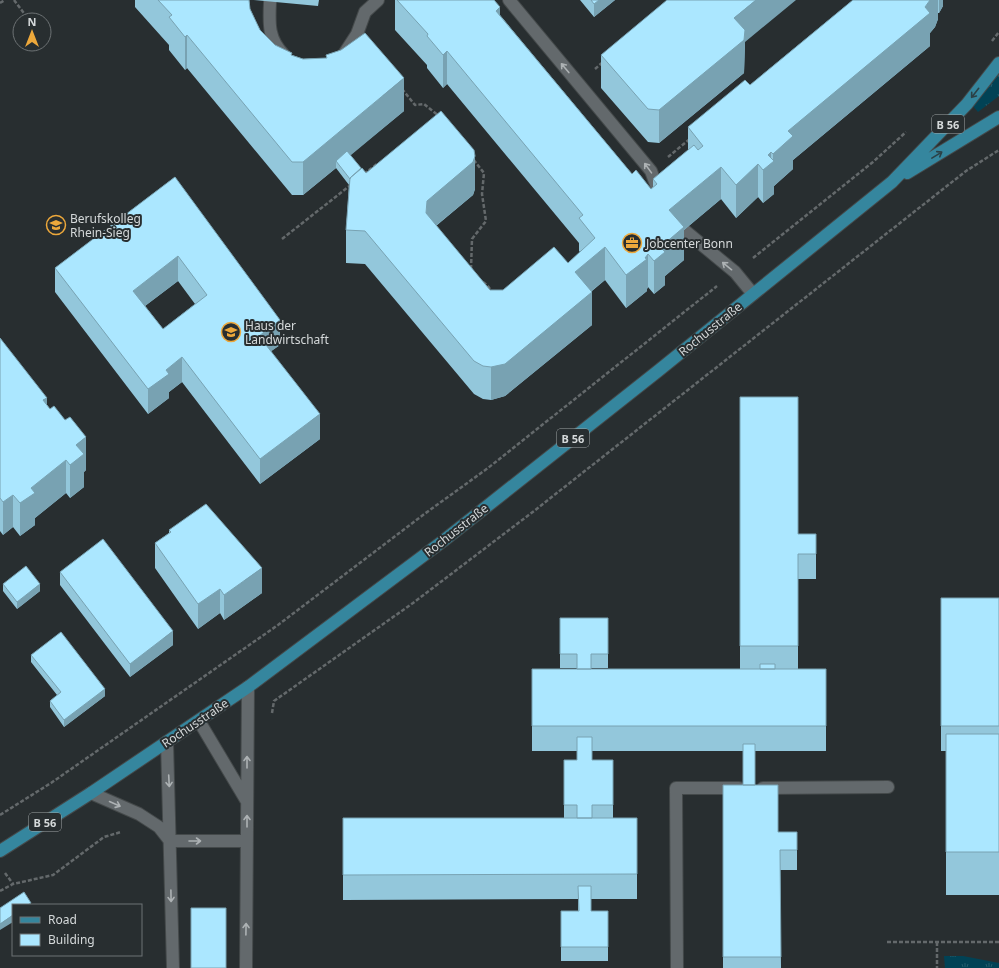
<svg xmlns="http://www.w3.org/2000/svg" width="999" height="968" font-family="'Noto Sans',sans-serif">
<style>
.grass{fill:url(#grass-tufts)}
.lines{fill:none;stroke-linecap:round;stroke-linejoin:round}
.lane-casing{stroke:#44494a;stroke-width:14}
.primary-casing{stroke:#44494a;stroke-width:14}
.path{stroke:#64696b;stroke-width:2.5;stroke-dasharray:4 2;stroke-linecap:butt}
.lane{stroke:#63696c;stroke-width:12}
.primary{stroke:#35869e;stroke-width:12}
.wall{fill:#93c7db;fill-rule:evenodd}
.shaded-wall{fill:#78a2b2}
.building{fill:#abe7ff;stroke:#78a2b2;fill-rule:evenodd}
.oneway{stroke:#adb2b4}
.oneway2{stroke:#2b4046}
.labels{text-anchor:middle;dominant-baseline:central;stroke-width:4;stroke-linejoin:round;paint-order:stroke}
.shield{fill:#282e30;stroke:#a1a6a7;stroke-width:1}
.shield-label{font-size:11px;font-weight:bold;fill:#d5d9da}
.poi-label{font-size:12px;fill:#d5d9da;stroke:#282e30;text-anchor:start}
.street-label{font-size:12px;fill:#d5d9da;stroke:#282e30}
</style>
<defs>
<pattern id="grass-tufts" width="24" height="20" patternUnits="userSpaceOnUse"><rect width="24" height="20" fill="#014255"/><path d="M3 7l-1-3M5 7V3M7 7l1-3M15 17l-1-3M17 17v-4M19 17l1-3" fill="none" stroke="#255d6d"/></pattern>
</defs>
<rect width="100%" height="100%" fill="#282e30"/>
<path class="grass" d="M999,73v23l-21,16 -6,-7z
M944,956h19l36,7v5h-54z"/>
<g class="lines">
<defs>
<path id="lane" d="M509,0l142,171 8,22
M270,2c-1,22 -2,37 14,53
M344,54l13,-20 8,-22 13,-12
M684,230l51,42 18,22
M199,721l47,79
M167,742l6,226
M763,788l125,-1
M91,793l48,21 20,13 11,14h77
M246,968l2,-281
M677,968l-1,-180h63"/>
<path id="primary" d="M907,173l92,-56
M0,851l91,-58 157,-106 195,-146 215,-170 234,-189 75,-78 32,-41"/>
</defs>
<use href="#lane" class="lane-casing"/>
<use href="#primary" class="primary-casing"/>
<path class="path" d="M14,0l15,20
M0,3l5,-3
M992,41l7,-9
M595,69l8,-7
M402,89l13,16 9,-1 15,12
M668,157l23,-19
M364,174l13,-10
M282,239l70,-55
M753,258l120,-96 33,-30
M471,269l1,-30 14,-18 -4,-27 2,-21 -11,-14
M483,282l4,3 6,8
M272,713l2,-12 139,-98 121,-92 432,-340 33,-21
M0,815l51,-32 227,-158 145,-110 65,-47 229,-182
M5,873l8,11
M0,891l13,-7 40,-9 51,-38 17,-5
M887,942h112
M937,942v26"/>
<use href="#lane" class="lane"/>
<use href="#primary" class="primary"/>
</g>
<path class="wall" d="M135,0h114l1,9 10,21 15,15 17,10 11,4 23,-1v-3l78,56 -54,44 11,13 5,5 109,16 -2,6 -37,31 54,64h13l65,-27 12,-11 -1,-1v-8l-132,-159 -4,4 -16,-20v-3l-32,-35v-30h99l6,15 132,159 19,15 2,-2v-8l35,-29v-23l62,-42 103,-85h90v6l-4,7h-1v6l-3,8 -5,6v13l-137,114v9l-19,17v8l-11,9 -5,-6 -22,21 -15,-19 -37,31v30l-19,16v9l-11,9 -6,-7 -1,2v2l-21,17 -21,-28 -13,11v34l-87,71 -14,4 -8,-1 -9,-5 -109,-130 -19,-1v-33l3,-45 -13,-17 -33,27h-11l-105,-127 -2,2 -16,-20v-5l-34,-38z
M254,0h65l-1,6z
M580,0h35l-21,17z
M745,42l-1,31 -85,70 -11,-1 -47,-54v-33z
M175,177l105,168 -9,6 49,88 -60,45 -78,-102 -13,10v6l-21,16 -93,-122v-24zM178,281l17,23 -32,25 -18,-23z
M0,338l47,67 39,65 -2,2v15l-14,11 -4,-5 -31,25v7l-15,11 -7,-9 -10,8 -3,-4z
M740,397l58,137h18v45h-18v90h28v82h-71v34l23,47h19v38h-17l1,98h-58v-183h20v-34h-151v9h21v58h24v81h-46v12h17v50h-47v-50h17v-12l-235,1v-82h221v-58h13v-9h-45v-82h45v-1h-17v-50h48v50h-17v1h149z
M169,530l93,63 -38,27 -4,-7 -22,16 -43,-61v-25l14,-10z
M60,572l113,73 -43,32 -70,-92z
M3,584l37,7 -23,18 -14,-18z
M941,598h58v297h-53v-144h-5z
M31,655l74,41 -41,31 -14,-20v-6l7,-6 -26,-33z"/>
<path class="shaded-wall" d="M599,0h16l-21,17v-13z
M756,0h40l-51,42 -1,31 -85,70v-33l75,-92z
M930,0h8v19l-3,8 -5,6v13l-137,114v9l-19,17v8l-11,9v-33l5,-15 3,-3v11l2,-1v-8l15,-23 137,-124z
M939,0h4v6l-4,7z
M500,7v33l-4,-29z
M187,35v33l-2,2v-33z
M447,51v33l-4,4v-33z
M404,78v33l-65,54 -3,-4v7l-33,27v-33z
M475,156v33l-2,6 -46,38 -1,-20 1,-12z
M758,164v33l-22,21v-33z
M721,167v32l-37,31v30l-19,16v9l-11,9v-33l5,-15 10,-36z
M605,247v33l-30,24v-32z
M648,254v33l-1,2v2l-21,17v-33z
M178,256v25l-45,34v-24z
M592,292v33l-87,71 -14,4v-33z
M280,320v25l-21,15v-24z
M182,357v25l-13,10v6l-21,16v-25l18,-19z
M47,398v32l-4,-30z
M320,414v25l-60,45v-25z
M86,437v33l-2,2v15l-14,11v-33l6,-20z
M66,460v33l-31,25v7l-15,11v-33l11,-15z
M13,495v32l-10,8v-33z
M262,568v25l-38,27v-25z
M40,584v7l-23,18v-7z
M220,589v24l-22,16v-25z
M173,631v14l-43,32v-13z
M105,689v7l-41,31v-7z
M13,915v7l-13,8v-6z"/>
<path class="building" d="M158,0h91l1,9 10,21 15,15 17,8 -1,2 12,4 24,-1 -1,-3 15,-5 24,-17 39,45 -101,84h-11l-105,-127 -2,2 -16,-20 3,-2z
M397,0h97l6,7 -4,4 136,163 4,-4 15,19 6,-5 -4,-5 41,-34 4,5 5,-4 -15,-19 57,-47 5,5 103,-85h77l-5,7 5,6 -142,118 5,5 -20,18 -2,-2 -3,3 6,6 -11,9 -5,-6 -22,21 -15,-18 -52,43 15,17 -20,17 -5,2 6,6 -11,9 -6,-7 -3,4 2,1 -21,16 -21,-28 -30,25 17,20 -87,72 -14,3 -8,-1 -9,-5 -109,-130 -19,-1 4,-52 12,-10 4,5 75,-62 33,39 1,6 -2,6 -46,39 -1,12 64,77h13l51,-43 14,16 27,-25 -16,-20 4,-3 -136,-164 -4,4 -16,-19 1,-2z
M591,0h8l-5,4z
M667,0h89l-22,18 11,12 -1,10 -85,70 -11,-1 -47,-54z
M347,151l14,17 -11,10v1l-14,-18z
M175,177l105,143 -21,16 61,78 -60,45 -78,-102 -16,13 3,4 -21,15 -93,-121zM178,256l29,39 -44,34 -30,-38z
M0,338l47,60 -4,2 7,9 4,-3 11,14 5,-3 16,20 -10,8 8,9 -14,11 -4,-5 -35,28 4,5 -15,10 -7,-8 -10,7 -3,-4z
M740,397h58v137h18v20h-18v92h-58z
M206,504l56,64 -38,27 -4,-6 -22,15 -43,-61 16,-11 -2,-2z
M103,539l70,92 -43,33 -70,-92z
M26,566l14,18 -23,18 -14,-18z
M941,598h58v128h-58z
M560,618h48v36h-17v15h-14v-15h-17z
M61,632l44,57 -41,31 -14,-19 11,-9 -30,-37z
M760,664h15v5h-15z
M532,669h294v57h-294z
M946,734h53v118h-53z
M577,737h15v23h21v45h-21v13h-15v-13h-13v-45h13z
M743,744h12v41h-12z
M723,785h55v47h19v18h-17l1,107h-58z
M343,818h294v56l-294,1z
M578,886h13v25h17v36h-47v-36h18z
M24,892l7,11 -3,2h-15v10l-13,9v-16z
M191,908h35v60h-35z"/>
<defs><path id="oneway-shaft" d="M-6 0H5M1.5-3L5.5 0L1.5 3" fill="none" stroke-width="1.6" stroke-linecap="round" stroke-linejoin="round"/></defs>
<g class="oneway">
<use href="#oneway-shaft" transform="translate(565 68) rotate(-130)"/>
<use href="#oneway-shaft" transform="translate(648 168) rotate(-126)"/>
<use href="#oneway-shaft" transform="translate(727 266) rotate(-141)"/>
<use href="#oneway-shaft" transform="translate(247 762) rotate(-90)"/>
<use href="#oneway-shaft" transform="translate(169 781) rotate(87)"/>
<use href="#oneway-shaft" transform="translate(115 804) rotate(24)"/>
<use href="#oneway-shaft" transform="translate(247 821) rotate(-90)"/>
<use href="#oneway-shaft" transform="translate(195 841)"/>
<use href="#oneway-shaft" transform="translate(171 896) rotate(89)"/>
<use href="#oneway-shaft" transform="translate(246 929) rotate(-89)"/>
</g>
<g class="oneway2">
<use href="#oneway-shaft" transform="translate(975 93) rotate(128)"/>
<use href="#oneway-shaft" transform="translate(937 155) rotate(-31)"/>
</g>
<defs>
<symbol id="school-ring" viewBox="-11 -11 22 22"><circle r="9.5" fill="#282e30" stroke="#eda83b" stroke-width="1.5"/><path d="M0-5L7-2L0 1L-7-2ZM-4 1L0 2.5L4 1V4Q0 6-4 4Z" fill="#eda83b"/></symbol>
<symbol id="office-ring" viewBox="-11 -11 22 22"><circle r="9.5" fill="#282e30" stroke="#eda83b" stroke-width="1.5"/><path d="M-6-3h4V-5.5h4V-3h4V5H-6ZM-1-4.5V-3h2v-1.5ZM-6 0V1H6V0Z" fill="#eda83b"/></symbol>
</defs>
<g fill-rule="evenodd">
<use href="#school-ring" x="45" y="214" width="22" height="22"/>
<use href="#office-ring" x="621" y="232" width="22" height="22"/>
<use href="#school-ring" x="220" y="321" width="22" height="22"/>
</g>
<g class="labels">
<g class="shield">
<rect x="932" y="115" width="32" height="18" rx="3"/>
<rect x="557" y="429" width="32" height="18" rx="3"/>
<rect x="29" y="813" width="32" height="18" rx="3"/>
</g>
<g class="shield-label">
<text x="948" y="124">B 56</text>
<text x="573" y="438">B 56</text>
<text x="45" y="822">B 56</text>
</g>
<g class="poi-label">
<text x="70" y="218">Berufskolleg<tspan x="70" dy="14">Rhein-Sieg</tspan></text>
<text x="646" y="243">Jobcenter Bonn</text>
<text x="245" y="325">Haus der<tspan x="245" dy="14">Landwirtschaft</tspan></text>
</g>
<g class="street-label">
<text transform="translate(710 329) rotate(-39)">Rochusstraße</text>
<text transform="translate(456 530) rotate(-38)">Rochusstraße</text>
<text transform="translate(195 723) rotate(-34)">Rochusstraße</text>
</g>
</g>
<rect x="12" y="904" width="130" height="52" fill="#282e30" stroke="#6d7274"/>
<rect x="20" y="917" width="20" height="6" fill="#35869e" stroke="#6d7274"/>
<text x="48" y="924" font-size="12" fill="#d5d9da">Road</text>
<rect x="20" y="934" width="20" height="12" fill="#abe7ff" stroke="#6d7274"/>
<text x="48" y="944" font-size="12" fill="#d5d9da">Building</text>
<g transform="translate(32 32)"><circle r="19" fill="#282e30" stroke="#6d7274"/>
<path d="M0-3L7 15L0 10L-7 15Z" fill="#eda83b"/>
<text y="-6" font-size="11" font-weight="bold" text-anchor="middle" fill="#d5d9da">N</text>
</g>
</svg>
